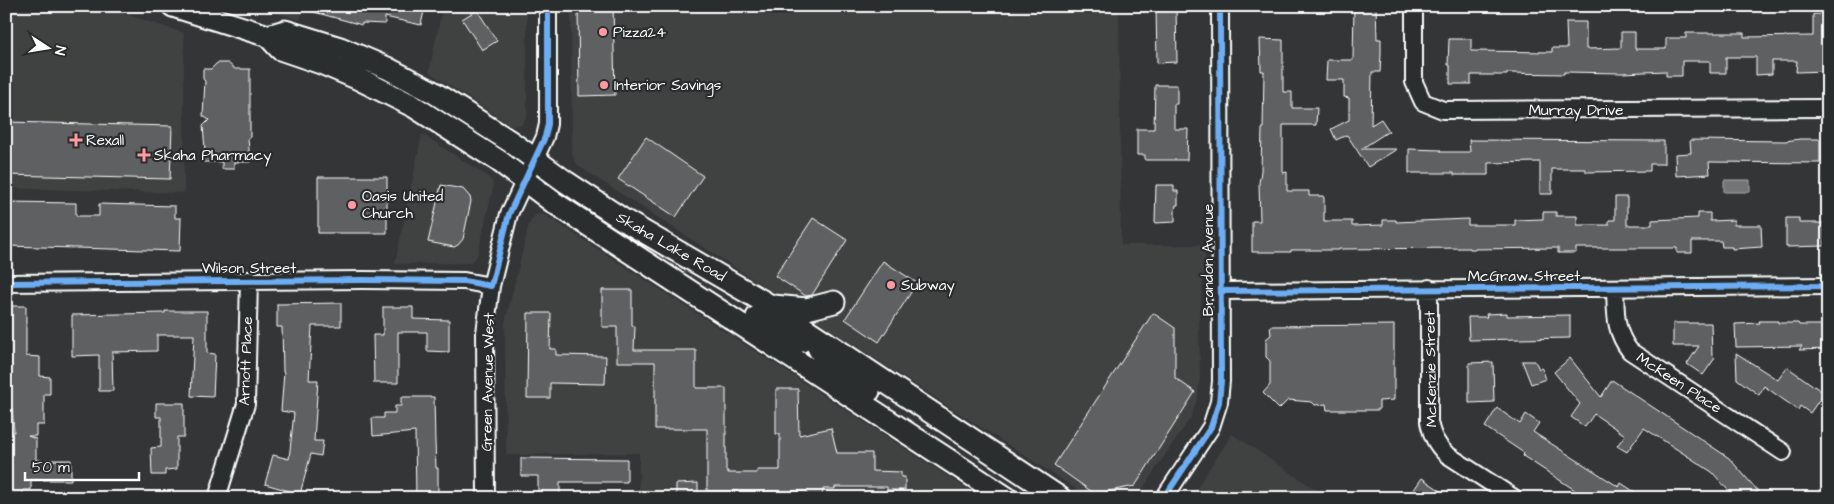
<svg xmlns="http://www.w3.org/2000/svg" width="1834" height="504" font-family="'Architects Daughter',sans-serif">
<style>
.built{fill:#404243}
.water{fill:#737576;stroke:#abacad}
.building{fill:#5f6162;stroke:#fff}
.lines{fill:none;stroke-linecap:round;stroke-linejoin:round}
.minor-casing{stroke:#fff;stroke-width:20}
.major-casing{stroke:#fff;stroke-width:25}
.minor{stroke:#2a2d2e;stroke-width:16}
.major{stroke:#2a2d2e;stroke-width:21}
.cycleway-casing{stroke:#2a2d2e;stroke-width:9}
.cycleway{stroke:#6dadf4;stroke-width:6}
.poi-dot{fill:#ff9aa2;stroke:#2a2d2e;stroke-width:2}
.labels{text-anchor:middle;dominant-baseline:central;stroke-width:4.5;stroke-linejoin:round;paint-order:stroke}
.poi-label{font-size:15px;fill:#fff;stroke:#2a2d2e;text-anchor:start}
.street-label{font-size:15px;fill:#fff;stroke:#2a2d2e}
</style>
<rect width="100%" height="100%" fill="#333536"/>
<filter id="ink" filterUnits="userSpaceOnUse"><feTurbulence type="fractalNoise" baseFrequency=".02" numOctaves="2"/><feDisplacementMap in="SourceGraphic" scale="10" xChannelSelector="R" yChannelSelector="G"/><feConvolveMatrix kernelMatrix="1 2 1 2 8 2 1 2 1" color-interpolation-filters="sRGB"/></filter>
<g filter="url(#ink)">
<path class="built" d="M6,6h95l83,27v160l-178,-5z
M253,6h51l-4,14z
M443,6h84v109l-5,9 -8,2 -5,-2 -80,-52z
M571,6h548l2,239h84v16l-6,60 1,56 -2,20 -7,20 -55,81h-46l-510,-331 -6,-7 -2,-8z
M422,134l65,42 5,5 1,7 -15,65 -2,5 -7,5 -74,1z
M542,214l5,2 434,282h-342v-45l-133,2 -1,-132 24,-99 6,-9z
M1232,434l97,64h-139z"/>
<path class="water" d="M1724,180h26v12h-26z"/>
<path class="building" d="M310,6h115l-4,19 -36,-8v7l-23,-1v2l-52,-14z
M578,6h35l2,89 -36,1z
M1156,6h20l1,56 -20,1z
M1354,6h22l1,33h4v15l-1,18h-8l-1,53 10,-6 8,12 -28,18h36l-29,18 -21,-32 -11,5 -5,-11 18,-9v-22l-5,-1v-17h-18l1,-20h26z
M477,10l20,31 -15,9 -20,-31z
M1813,14h15v57l-32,1 1,-11h-25v13l-16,1v-18h-30v16h-16v-12h-28v15h-16v-5l-44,2 -58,-1v2l-57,-1v2h-36v9h-21v-19h-2l1,-26h22v12l81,1v-4h15l-1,-26h20v27l35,-1v-16h14v17h31v-11h20v-5h58v4l69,-1z
M1260,39l23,1v52h9v16h25l-1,17h-33v48l4,-1v19h22v5h14l1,2v23h28v5l31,-1v-5h13v2l72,-3v6h47v-5l28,-1v-7h13v4h21v9h32v-5h6v-23h12v28h25v-5l46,-2v-5h12v8l24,-1v5h27l1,22 -30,2v-2h-10l-1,-6h-29v12h-15v-5h-101v5h-18v-5l-88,1v-1l-131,1v1h-48v2h-39v-31h8l-1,-38 2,-12 1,-42h1l1,-58h-3z
M217,63h11l7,6h15v68l-2,1 2,24h-16v7h-12v-7h-19l2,-12 -2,-24 6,-6 -6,-4 2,-35 -2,-2v-10h8z
M1155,85h22v19h-3v25h14l-1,31h-42v-5h-8v-26h17z
M6,122l166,4 -2,53 -164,-4z
M646,137l57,39 -27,41 -58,-38z
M1800,139h20v24l-111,-1 1,12 -34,2 -1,-22 16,-1 -1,-13 95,1z
M1469,140l195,1v23h-14v7l-64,1v-3h-34v25h-12v-32l-52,1v12h-34v-2h-45v-24l32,1v2h29z
M318,177h69v56h-69z
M441,185l22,4 7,8 1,4 -8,38 -5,6 -4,2 -26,-5z
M1156,185h18v6h4v14h-2l-1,5v12l-20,1z
M6,202l70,1v13h23v-12l76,2v12h6l-1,33 -174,-5z
M813,218l34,22 -35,55 -6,1 -31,-20z
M1786,218h13v5h25l1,23 -39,1z
M883,261l34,22 -38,59 -34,-23z
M602,290h30v36h3l-1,24h62v38h30v83h2v2h29v-3h23v-36h-4v-45h22l1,46 32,-7 6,25h35v18l29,1v5h4v13h-18v-3h-52v2h-12l-1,9h-15v-7h-39v7h-30v-7h-31v-62h-52v-67h-38v-35h-15z
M341,303v23h-29l-3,54h9l-4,61h9l-2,15 -10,-2 -11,40 -35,-10 8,-29 16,4 5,-46 -13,-2 3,-39h-1l-1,-45h-5v-23z
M6,306h20v50l14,1v19l10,1v17h-6v31h-8v11h-8l8,3v21h35v20h-40v10h-8v8h-17v-67l8,1 -2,-24h-4l1,-62h-3z
M383,307h30v12l36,1v32l-22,-1v-19h-29v51h-24l-1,-48h10z
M165,311h42v42l8,1 -2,43 -22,-1 3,-61h-37v16l-45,1 1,39h-14v-36l-27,1v-41l93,-2z
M528,313h23l-1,36h6v6l50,1 -1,28 -55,-1v15h-23z
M1153,313l22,15v50l20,14 -60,94 -40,8 -41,-29z
M1507,313v3l63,-1v23l-101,2 -1,-23h19l-1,-3z
M1759,321h19v2h20l1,2h29v24l-29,1 3,-4 -66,1 -1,-23 25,-1z
M1673,323h38l1,33 3,2 -12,17 -16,-11 12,-18h-26z
M1394,325v75l-15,1v9h-52l-1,-6 -11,1 -3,-3 -24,-2 -9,9 -16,-16 7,-8v-24l-4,-4v-18l5,-4 -1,-9z
M1736,353l42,27 9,-13 37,26 -14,20 -10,-7 -2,4 -34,-24 -5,9 -22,-16z
M1570,358l31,39 11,-17 117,78 29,33 -8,7h-15l-23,-26 -68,-44 -17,24 -10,-6 8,-11 -31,-21 -9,13 -14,-10 9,-13 -26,-32z
M1522,361h13l4,8 3,-1 4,11 -15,5z
M1493,362l1,40 -25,1v-40z
M401,397h33l1,45 1,26h2v30h-22l-1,-66 -42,4 -1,-18h12v-5h11v-7h6z
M156,403h28v34h-7v32l-12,1v5h-13l-1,-27 10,-1v-30h-5z
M1497,408l23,16 6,-10 13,9 -6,9 86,55 2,-4 23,15h-57l-64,-42 1,-3 -39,-26z
M521,458l106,1v23h-67v16h-22v-22h-17z
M1422,478l29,20h-43z
M698,483v15h-22v-14z"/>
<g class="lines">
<defs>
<path id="minor" d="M1414,6v76l9,20 20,8 385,-2
M6,283l357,-3 101,1 27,5
M1429,288v134c3,14 7,22 17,32l68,44
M1615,288c1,25 -1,42 15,63l153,101
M1221,291l607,-5
M217,498l29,-94 3,-124
M486,498l-1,-165 6,-47 18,-72 36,-77 3,-13v-118
M1164,498l47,-71 8,-25 2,-21 -1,-375"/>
<path id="major" d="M173,6l95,30 12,13 41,14 38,16 54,27 86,55 54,41 454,296
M268,36l17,-5 55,17 47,20 46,24 78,50 55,40 56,37 149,87 289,192
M773,306l34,3 27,-7
M757,317l34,22 11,2 11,-7
M816,342c7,23 34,36 53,49"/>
</defs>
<use href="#minor" class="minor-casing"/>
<use href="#major" class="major-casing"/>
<use href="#minor" class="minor"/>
<use href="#major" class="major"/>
<defs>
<path id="cycleway" d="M6,283l357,-3 101,1 27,5 18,-72 36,-77 3,-13v-118
M1221,291l607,-5
M1164,498l47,-71 8,-25 2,-21 -1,-375"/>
</defs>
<use href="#cycleway" class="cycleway-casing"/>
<use href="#cycleway" class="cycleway"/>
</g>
</g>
<g class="poi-dot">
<circle cx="603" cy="32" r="5"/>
<circle cx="604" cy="85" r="5"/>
<path d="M73.5 132.5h5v5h5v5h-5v5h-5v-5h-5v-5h5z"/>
<path d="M141.5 147.5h5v5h5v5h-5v5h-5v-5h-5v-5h5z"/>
<circle cx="352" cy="205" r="5"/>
<circle cx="891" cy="285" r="5"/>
</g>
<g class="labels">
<g class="poi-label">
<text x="613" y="32">Pizza24</text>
<text x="614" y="85">Interior Savings</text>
<text x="86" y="140">Rexall</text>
<text x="154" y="155">Skaha Pharmacy</text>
<text x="362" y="196">Oasis United<tspan x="362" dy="17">Church</tspan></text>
<text x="901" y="285">Subway</text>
</g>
<g class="street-label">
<text x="1576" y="110">Murray Drive</text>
<text transform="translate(671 247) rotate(30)">Skaha Lake Road</text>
<text transform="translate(1208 260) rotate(-90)">Brandon Avenue</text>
<text x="249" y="268">Wilson Street</text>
<text x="1524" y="276">McGraw Street</text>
<text transform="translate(246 361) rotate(-88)">Arnott Place</text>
<text transform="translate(1431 369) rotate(-91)">McKenzie Street</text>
<text transform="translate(488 382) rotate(-89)">Green Avenue West</text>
<text transform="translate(1679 383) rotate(33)">McKeen Place</text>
</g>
</g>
<rect width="1834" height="504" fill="none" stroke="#2a2d2e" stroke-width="25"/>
<rect x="12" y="12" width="1809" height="479" fill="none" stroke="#fff" stroke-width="2" filter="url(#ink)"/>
<g transform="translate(48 48) rotate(102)" stroke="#2a2d2e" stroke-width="4" paint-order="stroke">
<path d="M0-4L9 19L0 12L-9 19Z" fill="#ffffff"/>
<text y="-8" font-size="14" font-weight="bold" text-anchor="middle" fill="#ffffff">N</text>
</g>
<path d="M25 472v8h114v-8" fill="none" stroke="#ffffff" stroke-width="2.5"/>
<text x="32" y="472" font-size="15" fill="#ffffff" stroke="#2a2d2e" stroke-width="4" paint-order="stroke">50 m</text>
</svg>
